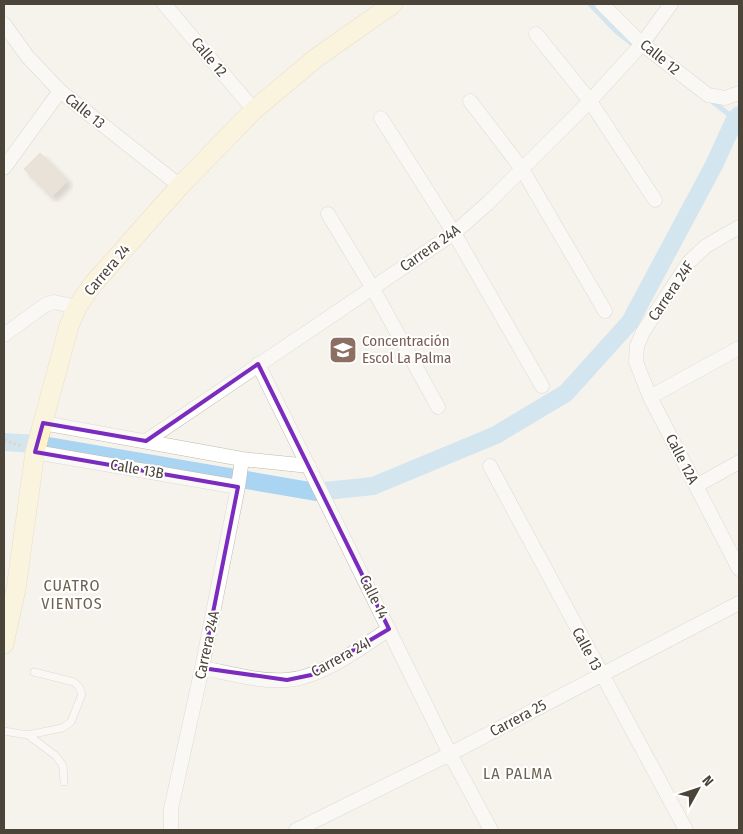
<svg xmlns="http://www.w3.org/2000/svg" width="743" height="834" font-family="'Fira Sans Condensed',sans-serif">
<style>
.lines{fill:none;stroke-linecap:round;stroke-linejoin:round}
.stream{stroke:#a9d4f2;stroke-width:5}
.canal{stroke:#a9d4f2;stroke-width:18}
.building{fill:#d8cfc1;stroke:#d3c7b4;filter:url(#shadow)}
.lane-casing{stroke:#c2bbae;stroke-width:8}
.street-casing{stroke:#c2bbae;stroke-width:15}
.secondary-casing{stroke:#d6c79b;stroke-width:20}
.path{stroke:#c4b79f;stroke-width:3;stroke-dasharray:2.5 2.5;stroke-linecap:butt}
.lane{stroke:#fff;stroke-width:7}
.street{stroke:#fff;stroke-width:14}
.secondary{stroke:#fff3cd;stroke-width:19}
.marked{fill:none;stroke:#7b2cbf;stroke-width:4;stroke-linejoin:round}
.labels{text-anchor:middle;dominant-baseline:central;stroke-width:4;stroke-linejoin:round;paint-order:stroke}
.street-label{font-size:15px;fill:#4b4439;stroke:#fff}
.education-label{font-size:15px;fill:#785e54;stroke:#fff;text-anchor:start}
.neighbourhood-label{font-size:16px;letter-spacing:1px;fill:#6e6250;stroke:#fff}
</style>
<defs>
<filter id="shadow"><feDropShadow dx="4.5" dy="4.5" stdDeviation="2.5" flood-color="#0004"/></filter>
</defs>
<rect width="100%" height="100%" fill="#f6f3ec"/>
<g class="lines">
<path class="stream" d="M590,4l26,27 19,15
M709,99l26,20"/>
<path class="canal" d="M4,442l33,2 279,48 57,-6 123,-51 70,-42 64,-71 84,-157 21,-46 4,-4"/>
</g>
<path class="building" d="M40,153l28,28 -16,16 -28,-28z"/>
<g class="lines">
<defs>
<path id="lane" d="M4,731l24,4 34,-7 9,-6 11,-28 -3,-7 -5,-5 -40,-10
M28,735l28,21 7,10 1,16"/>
<path id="street" d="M164,4l90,106
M602,4l40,40 66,51 17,3 14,-5
M4,24l23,32 33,35 120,95
M536,34l54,67 65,99
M470,101l52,68 83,142
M381,118l73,115 88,153
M4,168l56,-77
M328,214l44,73 66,120
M739,227l-33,19 -17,16 -46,70 -6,14 -1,16 14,35 89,172
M4,335l41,-30 9,-3 23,5
M258,364l192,390 41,76
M650,397l89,-49
M43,423l199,36 67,7
M146,441l308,-208 33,-29 103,-103 52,-57 29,-40
M35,452l203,35
M490,466l196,364
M696,486l43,-24
M202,668c27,5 57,14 84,12 36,-2 74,-32 103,-51
M171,830v-21l31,-141 36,-181 4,-28
M296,830l154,-76 289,-151"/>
<path id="secondary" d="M4,644l12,-55 19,-137 34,-126 8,-19 16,-23 87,-98 74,-76 62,-52 77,-54"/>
</defs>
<use href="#lane" class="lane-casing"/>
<use href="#street" class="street-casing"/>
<use href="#secondary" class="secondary-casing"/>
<path class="path" d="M4,440l17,6"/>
<use href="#lane" class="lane"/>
<use href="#street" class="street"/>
<use href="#secondary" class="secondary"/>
</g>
<path d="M0 0H743V834H0ZM258,364l131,265 -78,46 -24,5 -85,-12 36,-181 -203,-35 8,-29 103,18z" fill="#f6f3ec" fill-opacity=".55" fill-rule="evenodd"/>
<path class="marked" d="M258,364l131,265 -78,46 -24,5 -85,-12 36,-181 -203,-35 8,-29 103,18z"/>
<defs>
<symbol id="school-square" viewBox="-11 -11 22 22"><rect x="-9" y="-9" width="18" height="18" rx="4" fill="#8d6e63" stroke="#fff"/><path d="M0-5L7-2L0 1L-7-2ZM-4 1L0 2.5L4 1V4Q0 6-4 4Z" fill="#fff"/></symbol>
</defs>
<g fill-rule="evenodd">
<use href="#school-square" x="327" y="334" width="32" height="32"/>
</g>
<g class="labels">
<g class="street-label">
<text transform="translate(209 57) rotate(50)">Calle 12</text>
<text transform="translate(660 57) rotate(39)">Calle 12</text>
<text transform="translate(85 111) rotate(39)">Calle 13</text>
<text transform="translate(430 248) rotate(-35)">Carrera 24A</text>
<text transform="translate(107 270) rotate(-50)">Carrera 24</text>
<text transform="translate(671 291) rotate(-56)">Carrera 24F</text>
<text transform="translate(682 459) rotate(63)">Calle 12A</text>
<text transform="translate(137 469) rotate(10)">Calle 13B</text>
<text transform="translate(374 597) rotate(64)">Calle 14</text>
<text transform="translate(207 645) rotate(-78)">Carrera 24A</text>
<text transform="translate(587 649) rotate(62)">Calle 13</text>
<text transform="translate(341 657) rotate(-29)">Carrera 24I</text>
<text transform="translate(518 718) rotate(-28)">Carrera 25</text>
</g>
<g class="education-label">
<text x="362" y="341">Concentración<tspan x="362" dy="17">Escol La Palma</tspan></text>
</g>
<g class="neighbourhood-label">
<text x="72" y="585">CUATRO<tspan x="72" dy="18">VIENTOS</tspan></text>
<text x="518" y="773">LA PALMA</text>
</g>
</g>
<rect width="743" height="834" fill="none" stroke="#4b4439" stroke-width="10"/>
<g transform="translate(698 789) rotate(50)" stroke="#ffffff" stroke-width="4" paint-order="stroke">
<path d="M0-4L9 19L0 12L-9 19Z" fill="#4b4439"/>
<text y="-8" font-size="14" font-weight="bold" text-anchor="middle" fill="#4b4439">N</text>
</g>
</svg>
